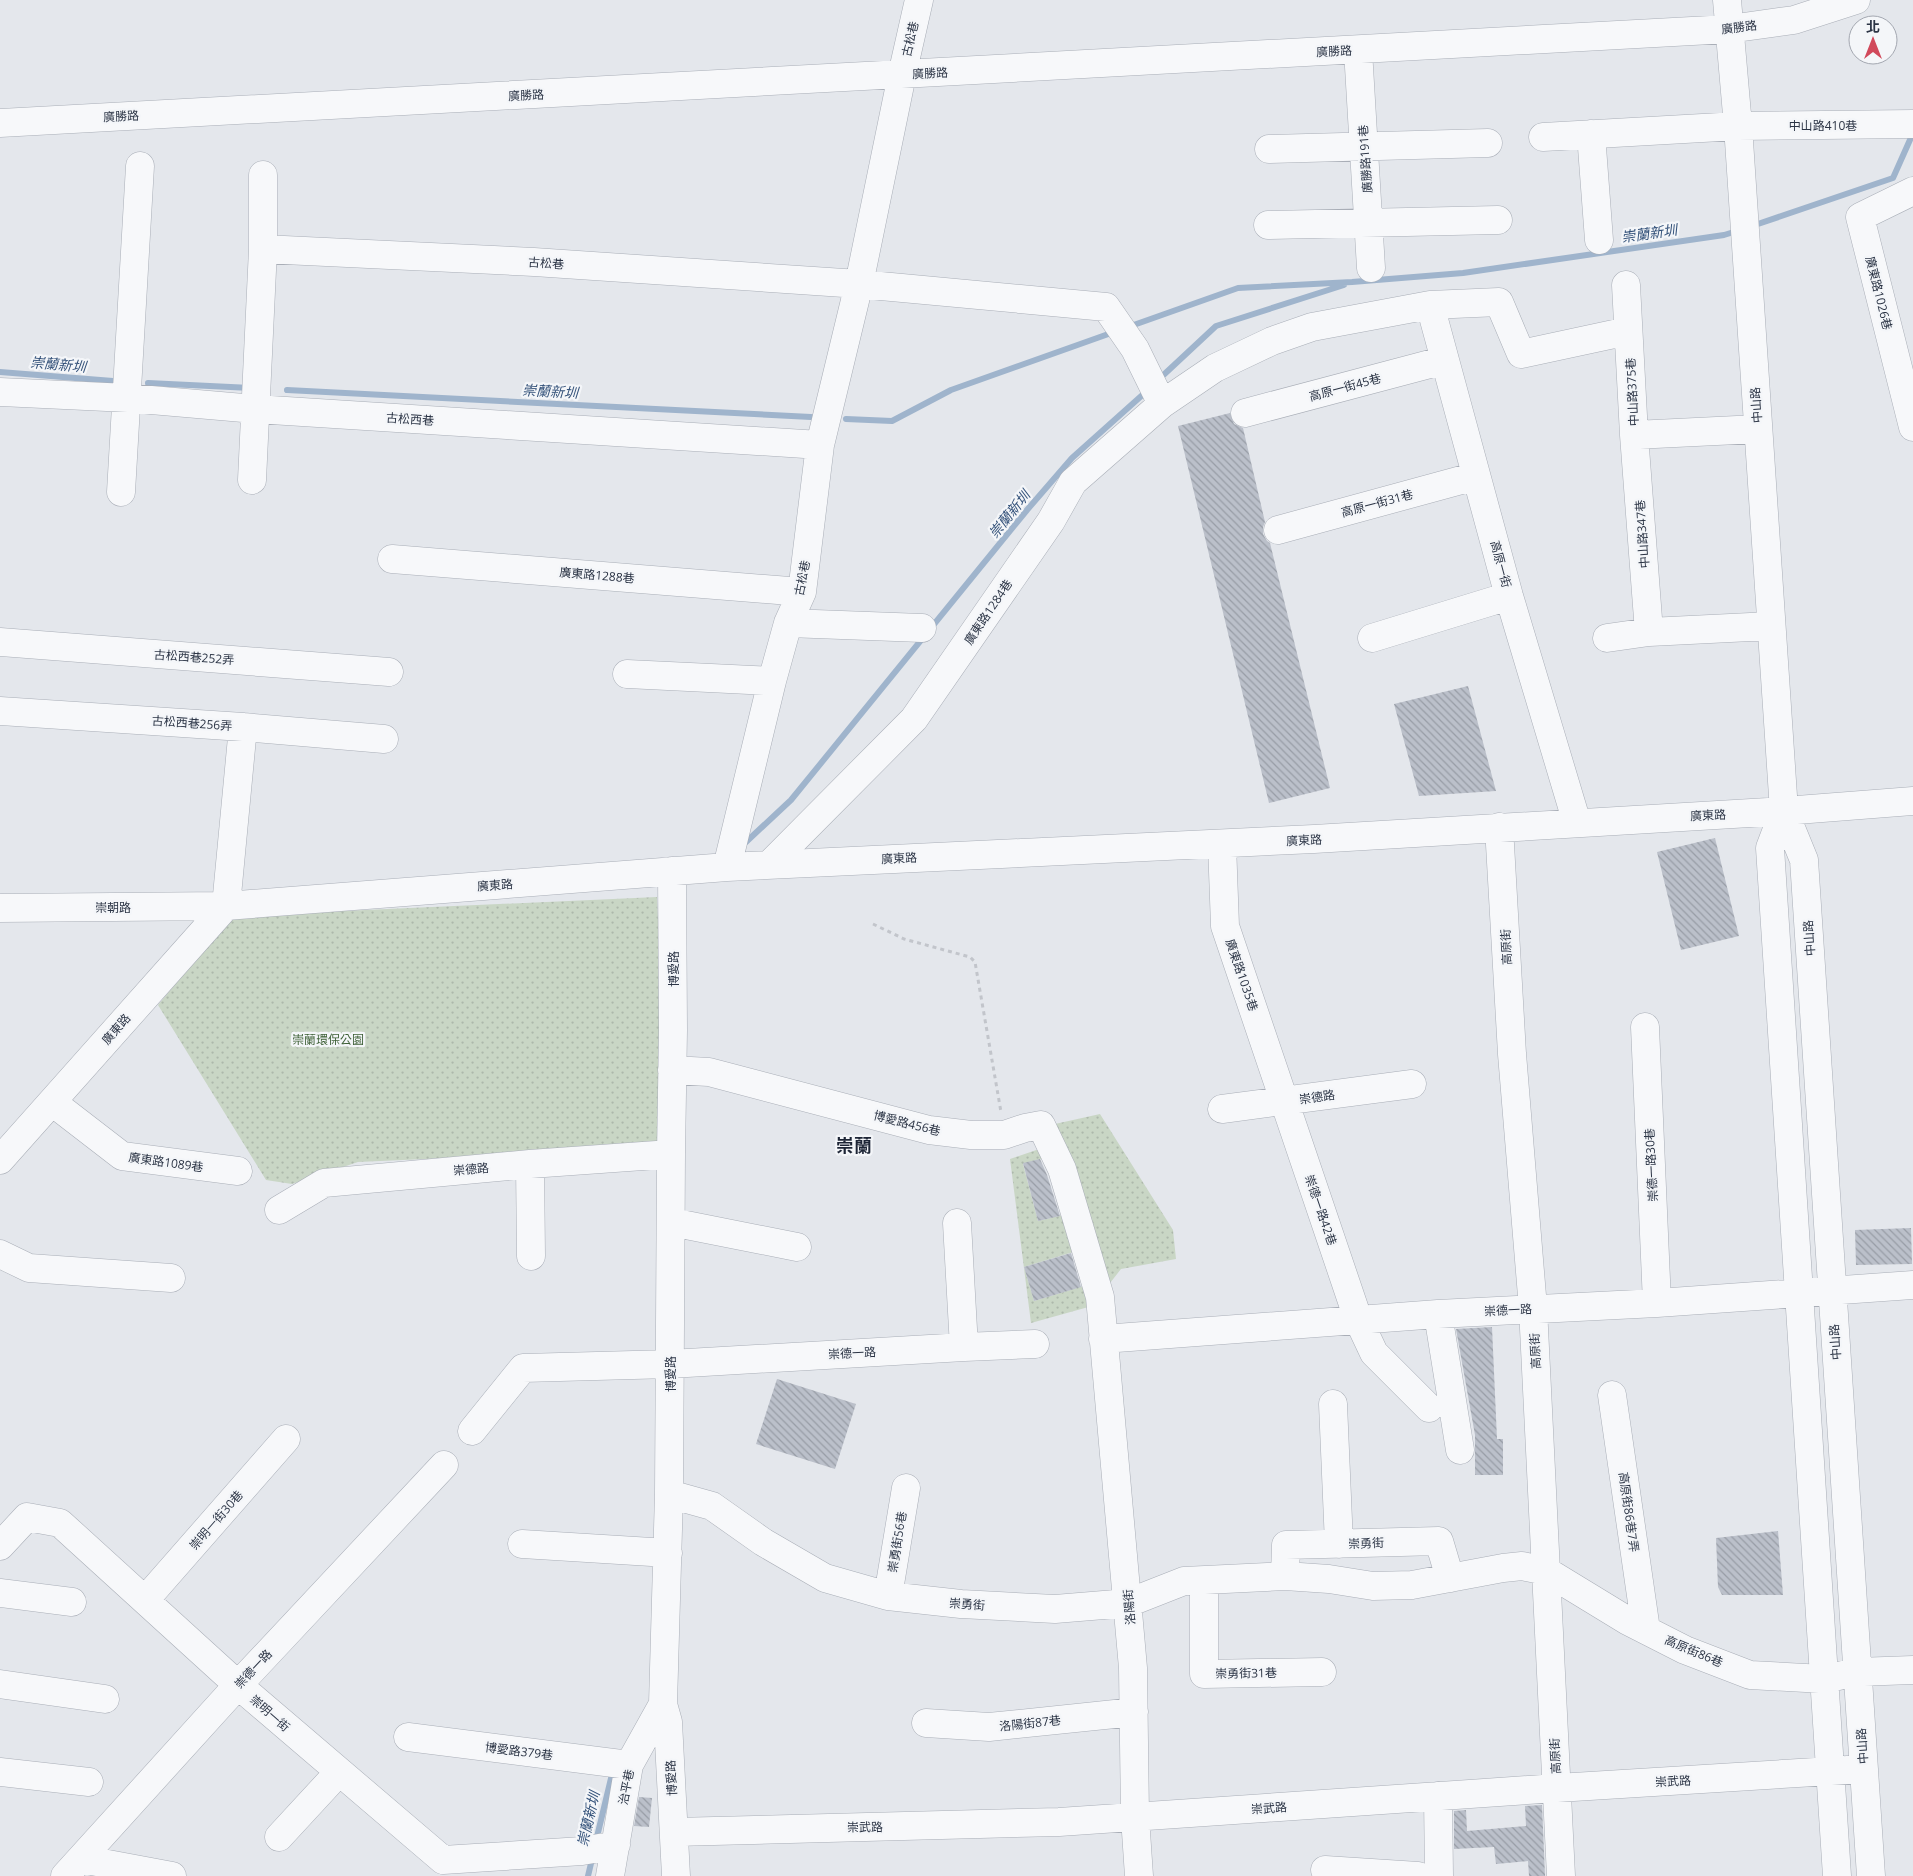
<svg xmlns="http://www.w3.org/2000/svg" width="1913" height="1876" font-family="'Open Sans','Noto Sans TC',sans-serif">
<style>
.park{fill:url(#park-dots);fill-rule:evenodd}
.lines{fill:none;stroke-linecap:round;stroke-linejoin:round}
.stream{stroke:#9fb4cc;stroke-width:6}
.building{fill:url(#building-back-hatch)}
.minor-casing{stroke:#a9aeb7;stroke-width:29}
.path{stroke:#c2c5cb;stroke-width:3;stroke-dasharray:4 4;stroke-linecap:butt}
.minor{stroke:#f7f8fa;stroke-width:28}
.labels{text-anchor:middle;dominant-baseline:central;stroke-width:4.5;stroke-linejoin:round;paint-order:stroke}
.street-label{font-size:12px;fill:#2b3445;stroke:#f4f6f9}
.park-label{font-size:12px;fill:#3f6138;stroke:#f4f6f9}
.water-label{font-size:14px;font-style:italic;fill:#34527a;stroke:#f4f6f9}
.district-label{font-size:18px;font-weight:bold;fill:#1d2536;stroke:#f4f6f9}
</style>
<defs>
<pattern id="park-dots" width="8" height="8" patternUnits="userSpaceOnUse" patternTransform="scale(1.25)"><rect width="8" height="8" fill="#c9d6c5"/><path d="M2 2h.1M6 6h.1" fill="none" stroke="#adb8ab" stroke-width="1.8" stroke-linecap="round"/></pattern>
<pattern id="building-back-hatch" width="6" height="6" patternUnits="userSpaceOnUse" patternTransform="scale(1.25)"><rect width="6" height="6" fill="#bbc0ca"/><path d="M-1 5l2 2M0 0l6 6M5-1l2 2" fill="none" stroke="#989da6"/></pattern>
</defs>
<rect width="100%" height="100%" fill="#e4e7ec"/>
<path class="park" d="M657,897l11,251 -310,14 -66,22 -26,-4 -108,-175 73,-89z
M1100,1114l73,116 3,29 -55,10 -29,37 -61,17 -21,-164 35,-12 1,-21zM1048,1157l15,58 -25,6 -15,-57zM1083,1249l10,34 -59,18 -10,-34z"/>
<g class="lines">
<path class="stream" d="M1752,226l141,-48 20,-45
M1128,327l110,-39 114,-6 111,-9 261,-38 13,-4
M0,372l113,9
M1157,381l59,-55 128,-41
M148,383l103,5
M287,390l524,27
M846,419l46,2 59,-31 163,-58
M746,842l45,-42 236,-290 45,-52 76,-68
M596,1841l17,-71
M588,1876l5,-21"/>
</g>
<path class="building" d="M1230,413l4,11 9,4 22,94 -2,5v7l4,7 3,2 60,245 -61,15 -91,-377z
M1468,686l28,105 -77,5 -25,-92z
M1715,838l24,98 -58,14 -24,-98z
M1040,1159l7,16 13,41 -22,5 -15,-58z
M1911,1228l1,36 -56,1 -1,-35z
M1071,1253l10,34 -47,14 -10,-34z
M1492,1327l5,112h6v36h-28v-40l-19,-106z
M777,1379l79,25 -21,65 -79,-25z
M1778,1531l5,64h-61l-4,-8 -2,-49z
M639,1797l13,1 -3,29 -15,-1z
M1542,1805l3,71h-16l-1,-15 -32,3 -2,-17 -40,2v-38l12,-1 1,21 59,-5 -1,-20z"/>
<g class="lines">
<defs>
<path id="minor" d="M1727,0l11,126 46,685 20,49 67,1016
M1358,50l13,218
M0,123l1729,-94 65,-9 62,-20
M1591,134l8,106
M1543,137l195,-11 175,-2
M1269,149l219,-6
M1913,191l-53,26 53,210
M1268,225l230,-5
M263,249l271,13 325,22 247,23 29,42 27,55
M1626,285l8,150 15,197
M1430,305l79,291 68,227
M0,392l128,6 127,11 565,36
M1245,413l200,-53
M1634,435l124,-6
M252,480l11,-231v-74
M121,492l19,-326
M1278,530l198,-54
M392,559l410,33
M788,623l134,5
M1372,638l137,-42
M1607,638l42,-6 122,-6
M0,642l389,30
M627,674l145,7
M0,711l243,16 141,12
M1784,811l-14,37 67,1028
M1499,827l13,227 21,254 28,568
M1222,844l3,82 133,393 16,34 55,55
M770,864l144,-145 137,-198 22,-39 89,-78 53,-36 57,-27 40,-14 118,-22 69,-3 22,52 107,-23
M727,867l45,-186 16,-58 14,-31 18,-147 39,-161 43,-209 17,-75
M672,871l1,159 -2,124 -2,340 -6,210 5,18 8,154
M0,908l226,-2 17,-179
M1645,1027l12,276
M672,1070l37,2 220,58 42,5h33l21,-7 16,-3 21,44 38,128 33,371 2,149 4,59
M52,1102l70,54 116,15
M1222,1109l190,-25
M0,1160l226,-254 501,-39 587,-28 470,-28 129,-10
M530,1164l1,92
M279,1210l45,-27 206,-19 141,-10
M671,1222l126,25
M957,1223l7,124
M0,1254l29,14 142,10
M1438,1314l22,136
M1103,1339l335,-25 219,-11 256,-18
M1612,1395l34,235
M1333,1404l6,140
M472,1431l51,-63 147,-4 294,-17 71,-3
M669,1494l43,12 51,36 62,36 63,18 73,8 94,5 73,-6 56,-22 101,-5 44,3 44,7 39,-1 91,-17 19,-2 24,5 82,50 57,29 65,25 74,4 33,-7 56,-2
M522,1544l146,9
M0,1546l27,-29 33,6 178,162 205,175 139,-9 34,-6
M1285,1576l1,-31 153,-4 11,37
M1204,1581v93l118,-2
M0,1593l72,9
M888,1596l18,-108
M145,1600l141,-161
M0,1684l105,15
M926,1723l63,4 145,-15
M408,1737l221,28
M0,1772l89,10
M1438,1796l1,80
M674,1832l385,-10 498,-34 307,-19
M279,1837l60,-65
M81,1859l91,17
M1325,1870l93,6
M65,1876l173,-191 206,-220
M610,1876l19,-111 34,-61"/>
</defs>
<use href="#minor" class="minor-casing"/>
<path class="path" d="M873,924l31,15 66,18 5,5 26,150"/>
<use href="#minor" class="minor"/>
</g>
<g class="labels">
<g class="street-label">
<text transform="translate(1739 27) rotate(-7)">廣勝路</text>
<text transform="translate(910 39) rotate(-77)">古松巷</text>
<text transform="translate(1334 51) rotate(-3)">廣勝路</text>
<text transform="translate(930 73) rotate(-3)">廣勝路</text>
<text transform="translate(526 95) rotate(-3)">廣勝路</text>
<text transform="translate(121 116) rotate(-3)">廣勝路</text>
<text x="1823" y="125">中山路410巷</text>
<text transform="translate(1365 159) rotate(-94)">廣勝路191巷</text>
<text transform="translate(546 263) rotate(4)">古松巷</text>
<text transform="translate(1879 293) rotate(76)">廣東路1026巷</text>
<text transform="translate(1345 387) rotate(-15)">高原一街45巷</text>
<text transform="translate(1632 392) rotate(-93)">中山路375巷</text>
<text transform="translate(1756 405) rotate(-94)">中山路</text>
<text transform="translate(410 419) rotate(4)">古松西巷</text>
<text transform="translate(1377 503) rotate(-15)">高原一街31巷</text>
<text transform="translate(1642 534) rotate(-94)">中山路347巷</text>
<text transform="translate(1501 564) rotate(75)">高原一街</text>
<text transform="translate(597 575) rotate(5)">廣東路1288巷</text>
<text transform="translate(802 578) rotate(-79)">古松巷</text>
<text transform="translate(988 612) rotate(-56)">廣東路1284巷</text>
<text transform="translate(194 657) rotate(4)">古松西巷252弄</text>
<text transform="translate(192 723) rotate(4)">古松西巷256弄</text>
<text transform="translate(1708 815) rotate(-3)">廣東路</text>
<text transform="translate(1304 840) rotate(-3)">廣東路</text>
<text transform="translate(899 858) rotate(-3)">廣東路</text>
<text transform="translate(495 885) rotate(-4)">廣東路</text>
<text x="113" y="907">崇朝路</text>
<text transform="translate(1809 938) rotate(-94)">中山路</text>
<text transform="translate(1506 947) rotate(-93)">高原街</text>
<text transform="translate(673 969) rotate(-90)">博愛路</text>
<text transform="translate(1242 975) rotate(71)">廣東路1035巷</text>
<text transform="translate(116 1029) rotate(-49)">廣東路</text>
<text transform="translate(1317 1097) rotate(-8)">崇德路</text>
<text transform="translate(907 1123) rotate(14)">博愛路456巷</text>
<text transform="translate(166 1162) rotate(8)">廣東路1089巷</text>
<text transform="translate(1651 1165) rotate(-93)">崇德一路30巷</text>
<text transform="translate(471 1169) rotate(-5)">崇德路</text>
<text transform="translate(1321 1210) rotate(71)">崇德一路42巷</text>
<text transform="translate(1508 1310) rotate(-3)">崇德一路</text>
<text transform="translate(1835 1342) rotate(-94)">中山路</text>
<text transform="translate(1535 1351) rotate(-93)">高原街</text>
<text transform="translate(852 1353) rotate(-3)">崇德一路</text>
<text transform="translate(670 1374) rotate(-90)">博愛路</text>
<text transform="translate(1629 1512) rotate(82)">高原街86巷7弄</text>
<text transform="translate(216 1520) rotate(-49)">崇明一街30巷</text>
<text transform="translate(897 1542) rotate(-81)">崇勇街56巷</text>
<text transform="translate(1366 1543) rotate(-2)">崇勇街</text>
<text transform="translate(967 1604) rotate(4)">崇勇街</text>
<text transform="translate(1129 1607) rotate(-95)">洛陽街</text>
<text transform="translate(1694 1651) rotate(23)">高原街86巷</text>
<text transform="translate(253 1669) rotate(-47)">崇德一路</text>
<text transform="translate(1246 1673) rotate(-1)">崇勇街31巷</text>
<text transform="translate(270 1713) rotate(41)">崇明一街</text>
<text transform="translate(1030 1723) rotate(-6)">洛陽街87巷</text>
<text transform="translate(1862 1746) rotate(-94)">中山路</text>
<text transform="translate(519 1751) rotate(7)">博愛路379巷</text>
<text transform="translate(1555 1756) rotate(-93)">高原街</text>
<text transform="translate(671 1778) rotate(-93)">博愛路</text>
<text transform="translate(1673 1781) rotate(-3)">崇武路</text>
<text transform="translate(626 1787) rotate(-79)">治平巷</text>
<text transform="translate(1269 1808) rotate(-4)">崇武路</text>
<text transform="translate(865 1827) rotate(-1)">崇武路</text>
</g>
<g class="park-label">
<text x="328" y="1039">崇蘭環保公園</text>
</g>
<g class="water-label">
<text transform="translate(1649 233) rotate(-8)">崇蘭新圳</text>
<text transform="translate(58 364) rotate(5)">崇蘭新圳</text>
<text transform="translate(550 391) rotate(3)">崇蘭新圳</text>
<text transform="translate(1009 514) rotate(-51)">崇蘭新圳</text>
<text transform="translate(588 1819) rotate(-77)">崇蘭新圳</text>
</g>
<g class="district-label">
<text x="854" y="1145">崇蘭</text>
</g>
</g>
<g transform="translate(1873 40)"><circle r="24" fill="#f4f6f9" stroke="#a4a8b1"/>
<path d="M0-4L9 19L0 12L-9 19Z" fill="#d1495b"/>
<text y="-8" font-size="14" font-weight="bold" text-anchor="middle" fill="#2b3445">北</text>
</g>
</svg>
